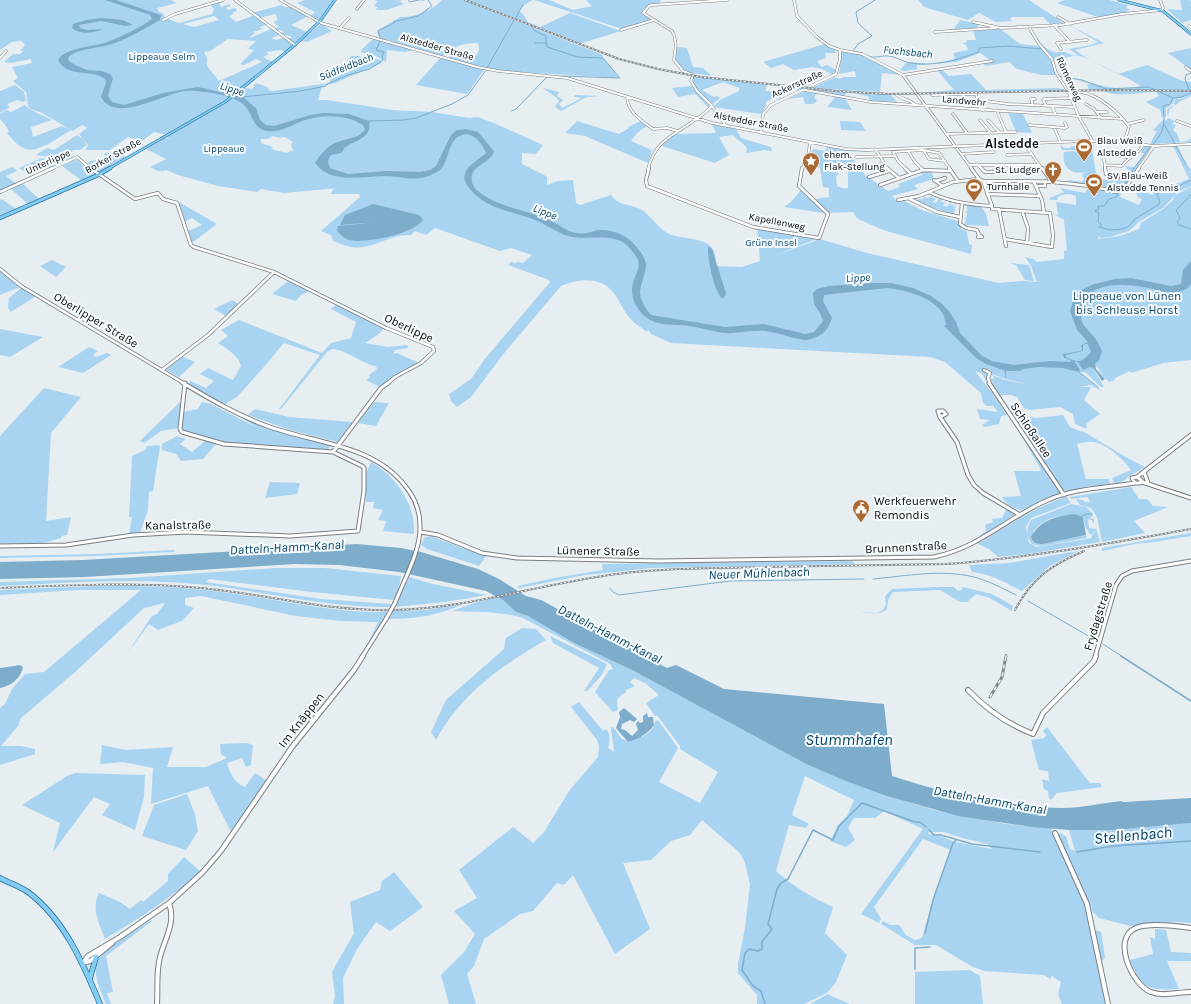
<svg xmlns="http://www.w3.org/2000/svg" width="1191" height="1004" font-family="Karla,sans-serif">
  <rect width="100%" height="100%" fill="#e7eef2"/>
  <path fill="#a8d3f1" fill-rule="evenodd" d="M0 0H171L177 3 157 8 159 12 163 13 165 18 179 23 212 14 214 9 210 4 221 1 223 2 219 4 221 7 229 4 231 6 226 7 228 10 235 8 237 9 236 10 237 11 232 13 234 14 229 16 236 22 254 15 266 25 259 27 262 29 253 32 255 33 250 37V38L271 29 279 35 271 38 276 40 283 38 293 45 286 52 280 50 266 52 269 54 263 57 268 60 274 62 243 88 252 89 255 86H253L256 83 268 87 269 90 272 91 330 83 331 75 339 71 351 56H360L362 58 379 59 382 63 335 83 322 86 318 100H327L392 110 432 112 469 118 478 117 496 124 543 145 536 154 522 153V164L544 175 547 177V185L558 181 573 180 576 203 580 205 611 195C617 205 629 204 640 209 651 215 657 227 667 233 682 241 710 235 715 254 716 258 715 262 716 266L742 267 760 261 757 228 816 239 774 256 820 239 867 253 999 283 1021 281 1037 282 1031 266 1025 257 1033 259 1037 262 1064 259V251L1067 250 1064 220 1054 214 1058 215 1056 202 1076 205V196C1070 193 1062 193 1057 198L1058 200H1050V198L1064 192 1060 188 1085 193 1088 187 1097 190 1098 188 1094 187H1099L1121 194 1120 197 1139 205 1142 199 1137 197 1138 196 1136 194 1137 192 1131 190 1133 188 1153 195 1154 192 1189 179 1173 146H1177L1184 160 1191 170V186L1178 192 1163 208 1140 221 1129 231 1110 237 1100 238 1099 236 1098 237 1099 241V239L1120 236 1139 229 1141 223 1163 209 1173 200 1174 196 1191 187V360L1163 363 1131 373 1130 371 1115 378 1114 381 1109 382 1103 376 1097 366 1093 368 1104 387H1101L1085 372H1079L1103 392 1090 385 1080 387H1091L1084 400 1100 414 1086 424 1087 429 1075 424 1073 414 1060 407 1029 410 1024 408 1017 397 1011 395H999L992 385 993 383 989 380 994 378 992 375 1005 380 1031 385 1005 379 992 374 991 370 990 372H986L988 382 985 380 983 374 975 371 992 393 1007 415 1001 416 999 424 984 427 982 425 990 420 980 419 977 409 998 412 993 406H987L983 403 981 393 945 362 930 357 671 343 651 334 648 329 647 332C641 327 632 322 628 316 622 308 619 299 613 292 600 276 577 279 561 286L505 352 471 397 457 407 451 401 449 394 471 379 484 360 550 282 549 280 508 265 511 262 515 263 518 262 523 263 532 255 511 248 500 251 435 228 426 235 415 231 411 235C393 234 381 244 363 247 353 249 343 245 333 241L331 235 321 231 360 197 359 194H331L333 189 338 188 284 193 261 189 257 192 218 186 178 175 166 170C159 173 156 170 150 167L166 159 146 149 165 138 170 139 166 137 168 135 154 132 142 141 128 137 110 150H85L88 145 79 134 87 128 82 125 73 131 42 113 31 109 28 106 26 92 13 81 18 78 12 67 32 63 31 59 11 63 4 62 13 54H20L23 51H20L25 45 21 41 12 42 0 50ZM214 16 219 20 194 27 183 24ZM228 39 256 41 248 49 254 50 240 64 244 65 256 59 262 62 219 81 207 66V58L204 52 210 51ZM272 136 280 138 285 137 293 142 291 144 293 150 287 153 271 149 273 147 261 143V139H268Z
    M305 0H334L319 21 309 17 315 12 297 3Z
    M373 0H396L404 4 386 10H375L378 7 374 6 378 1Z
    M442 0H463L603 55V58L619 78 504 71 484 68 449 58 453 52C464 57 483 63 478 43 464 43 452 46 443 56L380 38 377 32 378 30 400 17C413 18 433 10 442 0Z
    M466 0H533L524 5 519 11 523 14 528 22 540 27 570 13 621 31 579 44Z
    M534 0H549L573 10 592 6 586 0H661L659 4 649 5 642 12 652 20 622 29Z
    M918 0H1029L1064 23 1050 24 1043 17H1012L1010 20 1013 21 996 22 979 13 968 20 924 7Z
    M1065 0H1109L1128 5 1126 8 1130 10 1126 11 1132 13 1098 17 1057 3Z
    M1180 0H1190L1191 2V20L1182 23 1167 9 1182 10Z
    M281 5 285 7H291L308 16 291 25 307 32 294 44 287 40 292 37 286 35 282 36 279 34 284 32 280 30 276 31 273 29 279 27 273 22 278 20 275 14 259 18 252 13Z
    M960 20 979 24 977 28 954 29Z
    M321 24 332 31 307 42 300 41Z
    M1069 25 1104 43 1075 50 1088 59 1118 74 1147 65 1182 81 1191 82V91L1089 90 1087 85 1090 84 1071 78C1095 83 1116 93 1141 86 1138 83 1087 58 1081 56 1073 55 1061 59 1053 61L1054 69 1056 75H1041L1017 69 1009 62 986 66 981 63 989 59 980 53 956 62 917 65V69L905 71 900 70 907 62 929 64 953 60 955 58 953 53 968 50 966 45 962 43H966L967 40H976L973 30 1000 29 1020 44 1039 46 1029 31H1032C1038 40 1046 51 1057 53V52H1065L1074 56 1078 55 1069 49 1091 45 1098 42Z
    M373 39 415 50 405 52 387 50 386 62 376 56 361 52 362 49Z
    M825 44 835 50 836 53H825L826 58 817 61 822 67 827 65 836 70 833 75 822 69 812 67 794 70 783 64 771 68 763 62Z
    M677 47 687 48 693 67 703 68 712 76 686 72 682 70 675 59Z
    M1191 48V70L1168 53Z
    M842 51 863 55 901 75 882 73 880 92 811 88 835 77 839 79 845 77H856L855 71 839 74Z
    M440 58 484 70 467 94 416 85Z
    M941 69 949 76 971 74 986 90 1058 88 1066 90 917 93 954 90 937 70Z
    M694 76 807 88 797 92V88L766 85V91L779 92 781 99 774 98 766 102V106L761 114 713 107 720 100 739 91V88L723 82 702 90 714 97 717 96 720 98 713 104 698 91 692 82Z
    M15 85 24 92 26 101 23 102 17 100 7 104 10 107 0 113V91Z
    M692 86 711 106 709 108 695 94 678 97 672 88Z
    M543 88 559 92 557 96 563 100 559 104 562 108 582 98 574 97 575 95 600 96 587 97 561 111 555 107 559 101 558 99Z
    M809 88 890 94 897 102 870 101 868 96 847 92 843 97 808 90Z
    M805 91 817 93 814 97 817 101 813 104H805L803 97 788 99Z
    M1103 91 1191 92V96L1179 102 1176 105 1174 104 1175 99H1181L1190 95 1181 98 1174 99 1173 104 1167 103 1172 105 1166 108V117H1162L1160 110 1146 102 1159 96 1156 92C1138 92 1120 98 1103 91Z
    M836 96 845 98 852 110 827 107Z
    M25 105C32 112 43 115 52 120L31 127 33 137 62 126 71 130 47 145H46C26 155 20 148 7 133L9 132 7 127 0 119V114L7 110 11 112Z
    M1172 106H1174L1169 110 1168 118 1175 121 1172 124 1176 125 1173 130 1177 134 1180 142 1188 141 1191 137V142L1150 144 1157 131 1153 130 1164 119 1166 121 1168 118 1167 110Z
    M1008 113 1023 114 1032 133 1016 132Z
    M577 121 619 134 629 128 628 127 641 121 647 126 637 133 631 141 652 150 648 163 585 136 565 133Z
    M840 121 860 122 866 131 841 130Z
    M712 124 736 129 741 138 771 147 772 151 765 150 746 153 747 148C743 142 737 141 733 135L719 137 729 155 715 163 659 145 675 134 716 133Z
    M77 135 82 138 87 145 80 150H73L69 156 75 157 68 160 36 155 47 148 54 150Z
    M1060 145 1065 148H1070L1072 146 1092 150 1097 179 1119 181V179L1126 180 1131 171 1128 170 1125 166 1134 167 1144 154 1141 152 1145 146 1151 147 1121 192 1103 186H1088L1067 181 1069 180 1082 182 1084 180 1082 174 1087 172C1072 175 1061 168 1064 152L1073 151 1082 154 1074 150H1062Z
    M827 147 868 150 869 152 847 151 865 175 888 191 900 187 898 184 922 175 921 172 931 171 934 179 914 185 918 189 892 196 896 200 909 199 904 201 924 211 958 221 962 227 961 229 967 232 969 244 972 245 971 254 886 231 860 220 856 217 853 212 823 213 784 207 791 202 801 190 820 208H824L815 199 829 197V188L823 187 820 168 818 166 807 164 813 149 825 151ZM834 166 848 169V188H842L837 186 836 177 839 173 831 171V167Z
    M106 153H115L126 157 97 173 86 164 91 161H93L104 157 105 156 104 154Z
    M42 158 64 163 49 169 43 165 27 173 19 168Z
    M76 159 94 175 81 180 62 166Z
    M12 167 17 171 6 176 17 184 0 192V172Z
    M22 183 39 199 28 204 10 188Z
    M931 194 934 196 931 197 936 199 932 202 936 203 940 198 943 200 940 201 945 203 943 206 947 207 950 203 949 201 952 202 950 205 955 206V204H952L956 203 954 214 931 207 950 214 930 208 915 200 924 199 922 196 927 198 932 196Z
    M2 199 16 209 0 215V200Z
    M179 202 217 224 193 242H191L188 231 202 225 192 218 185 222 178 203Z
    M967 205 974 207 972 206H981L986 214 989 226 965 225 966 219H964L966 218 967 213 965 212 967 211Z
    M52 260 66 267 56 277 40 266Z
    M1010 263 1029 265 1034 281 1025 280 1016 265Z
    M0 271 20 287 0 295Z
    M288 281 309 291 301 295 296 301 272 294Z
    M21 288 36 296 11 312 8 308 9 298Z
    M232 300 239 304 226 316 214 309Z
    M337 304 384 328 380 333 365 343 388 347 407 345 408 348 395 350 393 354 397 353 419 363 401 372 382 386H378L366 380 370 377 369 375 377 369 376 366C364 365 347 350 332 349L327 352 281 409H279L320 355 284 343 263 368 238 396 224 405 188 383 191 381 206 388 214 381 200 374 208 368 233 380 241 366C239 356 227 349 218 343L228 336 221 330 239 320 322 353 331 343 351 338 356 322 331 309Z
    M0 329 43 337 10 357 0 355Z
    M89 347 98 351 93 355 96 357 107 353 111 355 83 373 58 367Z
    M181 356 195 362 179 377 165 369Z
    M44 388 81 397 51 433 46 521 71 517 67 535 61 536V538L42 543 0 544V436Z
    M181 401 179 428 161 431 144 443 140 441Z
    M202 402 211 404 258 428 242 418 285 434 330 446 327 451 226 443 183 431 181 428 183 412 198 409Z
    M374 402 389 403 376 426 358 423Z
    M255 409 289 417 352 422 338 442 290 430 248 415Z
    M1017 409 1022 416 1037 418 1063 415 1070 427 1086 433 1124 456 1145 467C1141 470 1136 472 1131 475 1123 480 1125 483 1114 483L1112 478 1131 470C1124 460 1106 443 1093 442 1089 441 1082 443 1077 444L1086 479H1109L1110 484 1065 491 1060 487 1009 411Z
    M1017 428H1019L1060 491V494L1021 510C1015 509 1005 504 1002 497L1021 496 1014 471H1039L1041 470Z
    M177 436 186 439 180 444 192 452 206 440 217 443 203 459 181 461 176 454 162 450V444Z
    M158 445 160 446 153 491 149 492 148 510 140 533 129 534 132 517H129L132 456 145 450 147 446Z
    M371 462C396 476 416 505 414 534L383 531 386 521 378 520 383 510 373 508 374 502H366V474Z
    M270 482 300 483 297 494 265 498Z
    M1131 487 1139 499H1147L1153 506 1168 507 1134 521 1145 533 1102 542 1097 517 1091 508 1080 505 1076 499 1083 500 1085 502H1090L1088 497 1071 499 1070 497Z
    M1067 497 1071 503 1031 518 1026 527 1029 543 1037 547 1087 539 1091 538 1096 528 1100 542 1028 554 998 557 989 549 978 544C1006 527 1035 506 1067 497Z
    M1071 504 1086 507 1093 514 1092 517 1089 518 1094 519V523L1093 524 1092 520 1088 519 1089 528 1095 529 1092 535 1089 533 1087 529H1086L1083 518C1063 515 1047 514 1033 532L1043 544 1086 535 1087 538 1041 546 1032 544C1026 537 1026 527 1031 520Z
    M1003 505 1013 512 1014 515 987 533 979 536H978L986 531 985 525 990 523H993L992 519 1002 518 1006 510Z
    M1191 533V536L1154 542 1135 544 1102 551V548Z
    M430 536 479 554 486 556 479 566 427 549 421 545 424 538Z
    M174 550V552L96 556 0 558V556L97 554Z
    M1078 551 1050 566 1022 591C1005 582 990 574 972 572L969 565 1009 563Z
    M852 561 855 564 652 568 585 575 519 588 517 586 560 577 603 570 602 564Z
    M276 568H325L401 576 399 587 394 600 312 592 209 579 206 582 321 599 391 604 390 607C327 608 268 592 206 585 138 577 68 583 0 586V582L129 578Z
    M409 577 433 584 487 595 445 602 395 607Z
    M95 586C140 585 185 587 229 593 282 600 333 613 387 612L376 632 368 643 378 622 341 621 296 616 201 596 185 598V605L194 608 182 621 158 630 149 624 126 655 152 616 157 614 165 603 144 608 74 673 21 718 18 726 1 746H21L35 749V754L0 765V708L5 704 12 689 25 674 44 672 141 590H78L0 595V590Z
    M936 587H954L958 591 961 590 963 587 992 594 1013 606 1012 611 990 598 976 594 967 602H960L940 590 893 592 888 600 887 609C879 616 870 613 860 612L877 613 883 610 886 604 885 596 892 589Z
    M497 597 503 600 516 612 528 616 574 643 632 670 806 764 911 803 934 810 1006 824 1051 828 1055 836 1058 837 1060 833 1066 836 1070 849 1075 851 1069 830H1114L1191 823V923L1176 922 1131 926 1099 918 1092 911 1091 906 1089 909 1092 929 1101 932 1105 958 1101 961 1107 1004H1062L1058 994 1061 982 1052 976 1050 979 1044 975 984 971 971 966 936 945H915L881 924 883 921 890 925H899L906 935 915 940 922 938 933 900 951 850 923 839 874 907 881 919 879 923 861 914 923 829 884 811 875 818H854L848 828 855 840 846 847 830 841 838 825 847 816 854 800 805 776 792 815 809 824 806 828 789 825 776 871C793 886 812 898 833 907L825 933 847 955 836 982 827 993 804 1004H757V995L738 973V964L745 928 750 885 745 863 740 853 702 820 690 835 671 841 651 860 623 863 650 929 615 954 573 875 564 885 557 883 533 911 520 914 484 939 474 966 467 974 476 1004H449L441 975 464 952 475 934 454 911 477 898 459 870 513 827 533 843 544 832 569 791 598 757 599 746 597 740 571 707 579 702 603 731 606 729C611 735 610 741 608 748L614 752 611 728 613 727 621 738 628 742 641 736 642 737C648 733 654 730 655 722L658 720 678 748 659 782 700 803 718 772 680 749V746L657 715 655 716 646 703 659 695 645 683 634 678 630 682 635 686 626 690V693C622 693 619 697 617 700L618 710 613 712 595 692 609 670 613 669 610 664 525 619C503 611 476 612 452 611L474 603ZM929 832H944L962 838 987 844 992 849 955 842 940 836 928 834Z
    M463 604C440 615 414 619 389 619L393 611 426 610Z
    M522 628 536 629 546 640C501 666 462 693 436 740L431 732 446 700 504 649 506 638Z
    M550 636 607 664 602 675 587 691H584L599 668 553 643Z
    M1047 727 1090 783H1100L1102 787 1057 793 1051 800 1049 798 1048 791 1044 789 1042 779 1049 781 1048 771 1039 770 1031 740 1044 738 1046 735 1043 731Z
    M247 743 253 745 251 765 246 767 242 758 227 763C230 774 234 782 245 787L255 773 266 780 231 832 208 786 151 804 153 768 123 762 100 764 102 745 126 750 173 747 167 767H206L227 758 221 754 220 744Z
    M75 773 145 775 144 797 135 830 102 815 110 804 94 797 53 852 60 823 22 805 67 776Z
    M187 794 195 814 198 831 186 850 142 836 154 805Z
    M184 857 200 871C169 900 141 917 105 939 99 923 91 909 99 893L120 902 130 909 141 900 143 902 168 881V874Z
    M394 872 423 907 390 931 376 922 357 949 343 978 344 1004H333L335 996 332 972 354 933 350 902 380 890 382 881Z
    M151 920 152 921 106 956 113 992 107 993 111 1004H106C101 992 94 978 96 965 98 951 139 928 151 920Z
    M1155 929 1166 930 1171 952 1191 953V961H1167L1179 989C1149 991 1141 988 1130 960L1153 954 1150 937 1155 939Z
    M970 970 980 976 983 1004H915V972Z
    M828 994 831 996 850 1004H810Z"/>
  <path fill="#7eadcc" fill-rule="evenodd" d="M105 0H116L161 15 160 20C144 29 126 40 109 45 99 48 74 49 68 58L69 61 75 65 87 70 102 71 110 74 113 78 108 96 112 102 124 105 163 93 198 87 243 97 256 108 260 120 266 125 274 126 310 115 324 113 349 114 369 121C372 138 357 139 346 147 341 150 346 148 342 152 335 157 331 150 328 162L330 168 348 174 386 171 420 172 430 170 436 166 451 135 457 130 466 129 478 132 494 151C492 162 475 164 472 175 465 200 531 212 546 218 556 222 565 231 576 233 582 234 589 233 594 231 606 228 622 233 631 241 637 247 647 258 646 267 645 275 641 283 640 291 640 300 645 308 651 315L725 327 764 324 805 334 814 332 823 321 820 313 814 304 813 293 817 289 829 286 872 283H891L913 288 931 296 941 303 949 311 956 322 960 333 981 355 992 361 1014 365 1049 361 1070 362 1071 360 1064 358 1063 354 1081 351 1082 349 1081 345 1088 342 1077 330 1070 311 1073 301 1081 290 1094 284 1115 279 1131 278 1171 286 1181 284 1183 270 1191 261V284C1188 290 1179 292 1173 293 1163 293 1152 288 1143 287 1126 284 1097 282 1086 298 1080 305 1079 315 1083 324 1086 329 1091 333 1095 338 1098 342 1100 347 1102 351L1099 360 1095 364 1096 369 1105 379 1102 381 1094 369 1090 367 1083 370 1077 361 1075 362 1080 370 1079 372 1063 368 1039 367 1023 369 1020 371H1006L986 364 976 358 944 326 946 325C945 300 908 290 887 288L824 295 823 301 832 318C828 332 820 337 807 340 802 341 775 332 766 331 754 330 744 332 733 333 720 334 707 329 694 327 680 323 661 328 647 318 638 312 631 299 632 288 634 272 646 266 632 251 630 248 627 245 624 243 607 233 587 241 568 236 560 234 545 224 535 220 510 210 487 210 469 188 466 183 463 180 465 174 467 165 480 159 486 153 483 144 472 131 462 135 447 139 450 161 440 170 434 174 427 177 420 178 410 180 397 176 387 176 369 176 352 180 335 176 326 174 321 170 315 163 329 142 334 143 358 136L365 130 363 125C346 114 321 114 302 121 290 126 279 133 267 131 252 129 253 113 244 105 234 95 199 90 185 91 163 94 115 124 101 97L106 82 105 79C91 68 68 79 58 60 65 47 94 47 107 42 120 37 142 27 152 19L150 15ZM1085 344H1088L1091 352C1081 363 1079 363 1066 357V355L1083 351V345Z
    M102 18 123 20 133 25 126 26 101 21 79 25 80 28 87 30 104 29C94 33 80 35 72 28L73 24 86 20Z
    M373 204 419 215 423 220C414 234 364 244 349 240 344 238 339 234 337 230L338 226 378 222 340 225 345 215Z
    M708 246 712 249 726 293 723 299C714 293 707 257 708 246Z
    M1073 514 1078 515 1083 518 1086 535 1043 544C1036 544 1033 543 1031 537 1040 520 1055 517 1073 514Z
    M357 544 401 548 421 552 478 569 499 579 526 596 541 600 667 668 676 665 724 689 884 704 892 776C947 794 1006 808 1063 808 1082 808 1102 803 1121 801L1124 802 1191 798V823L1114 830H1069L1032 827 958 816 887 796 846 781 806 764 632 670 574 643 528 616 516 612 503 600 486 591 399 572 339 565 295 564 85 577 0 579V562L83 560Z
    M20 665 23 667C21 678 11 686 0 688V668Z
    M624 708 637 719 634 722 630 720 622 724 621 729 625 730 632 736 638 730 636 724 638 721 640 723 643 722V716L647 713 648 717H653L654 725C648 734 638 739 628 742L616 728 620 717 619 712Z"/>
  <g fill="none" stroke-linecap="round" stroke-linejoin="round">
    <path stroke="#7eadcc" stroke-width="1" d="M398 0H401
      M408 0 410 2 419 0
      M421 0H424
      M515 19 523 5
      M531 26 535 31 546 36V43
      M380 38 378 31 394 23 393 22 418 16 432 6 428 0
      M535 43H546L547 47 578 57 603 58 620 78 561 76
      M862 53 853 51 858 44 872 36 858 23 856 12 875 0
      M868 56C876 59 882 55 889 56 897 57 903 62 910 63 934 67 957 60 979 52V48L1008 46 1042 49
      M1188 67 1191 69
      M487 68 514 20
      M1058 76 1082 80 1106 89 1149 87 1173 98 1170 104 1163 106C1165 124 1165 131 1152 145
      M1189 90 1185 79 1186 75 1191 73
      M242 97 301 91 326 86 327 84 348 75 370 69 383 60 382 56 384 52 376 50 380 41
      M1173 98 1182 97 1191 93
      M511 111 516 109 547 77
      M369 121 404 120 416 118 452 104 468 95 486 70
      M1164 124 1186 164
      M1135 167 1150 147
      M1125 184 1134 168
      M1125 185 1116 197 1109 199 1104 206H1098L1099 209 1095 211 1099 213 1098 222 1102 225 1099 227 1110 230 1123 229 1129 226 1135 219 1158 205 1160 202 1157 194
      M1157 193 1169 191 1191 180
      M1191 195 1176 210 1180 218 1177 222 1179 225 1191 229
      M1005 371 1006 377
      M1079 372 1098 387
      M1081 517 1086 514H1092
      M873 579C906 576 941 569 974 577 989 581 1002 588 1016 595
      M610 588 613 592 619 595 730 581 864 579
      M1028 601 1097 641
      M1103 644 1123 657"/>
    <path stroke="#7eadcc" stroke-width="1.5" d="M1121 656 1191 701
      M929 830 934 835H941L972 844 1040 852
      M1077 852 1113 846 1191 841
      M925 933 933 900 953 843 956 840
      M915 969V948L930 947
      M765 1004 761 991 753 986 742 970 745 953 749 949 758 951 762 949V942L772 929 768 924 777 889 781 883 788 879 813 830 833 840 839 826 862 803 915 822H920L926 827"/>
    <g stroke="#797e82" stroke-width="3">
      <path id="minor-far3" d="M235 0 295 45
        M280 0 321 23 477 67 498 71 567 78 712 123 846 149 868 150 1085 141 1124 142 1154 146 1191 144
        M794 0 797 16 817 37 829 46 840 50 862 54 903 75 972 169
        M357 9 364 0
        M1058 17 1070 24
        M163 20 175 14 223 0
        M973 22 1001 28 1061 25 1122 14 1162 10 1163 8 1160 0
        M1054 25 1070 42
        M1189 26 1191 27
        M1029 27 1039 44 1052 59 1056 73 1068 91 1079 117 1092 140
        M340 28 349 18
        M621 30 654 20
        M935 32 996 28
        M1061 49 1057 43 1087 40
        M0 58 6 51
        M1186 67 1191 71
        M903 75 992 61
        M805 90 871 102 1123 119
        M1068 92C1072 92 1077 91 1081 92 1097 94 1120 113 1129 127L1124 142
        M897 95C902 100 909 99 914 104
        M932 95 976 94 981 110
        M627 97C628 113 641 120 653 129L667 128 678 131
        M978 100 1008 104 1074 107
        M1086 104 1094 109 1101 118
        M1033 105 1031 99H1035
        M1046 105 1043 100 1045 99 1070 98
        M1052 106 1055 113
        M997 111 1006 132
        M1097 112H1107
        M953 114 967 133
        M980 120 990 132
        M988 120 999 132
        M1177 121 1191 126
        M1127 124 1144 120
        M1029 125 1065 128 1067 127 1065 123
        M726 126 712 106 697 91 691 81 693 75 683 71 674 60C675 50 678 41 672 31L643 13 649 6 652 5 727 0
        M1054 127 1060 141
        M761 133 763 114 771 105 836 74 840 59V50
        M946 134 1016 132
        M1024 143 1042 169
        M875 149 888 169
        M923 150 929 159 945 161
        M908 151 915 162 922 169
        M961 154 994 152
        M1007 155 1032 154
        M856 157 894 156
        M977 164 982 169
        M969 165H1039
        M1033 165 1034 169
        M1105 165 1103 155 1127 157
        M860 166 883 164
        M51 169 77 157 91 169
        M648 169C655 141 671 137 692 122 699 118 706 112 712 106
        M802 169 808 158 810 142
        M906 169 898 161 893 152 923 150 939 153 950 169
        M1105 169V165L1122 166C1127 157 1139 155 1143 145
        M1138 169 1154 146"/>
    </g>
    <g stroke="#797e82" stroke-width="4">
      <path id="minor-far2" d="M90 168 135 199 158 193 163 199 177 203 191 245 194 247 274 272 386 328 433 347 434 351 421 363 395 377 387 384
        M649 168 646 180 647 186 753 227 819 238 828 214 799 186 802 168
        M887 168 899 178
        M905 168 911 174
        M921 168 923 170
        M949 168 958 181
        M971 168 979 179 983 181
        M981 168 985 172H1034L1033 168
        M1042 168 1051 181
        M1105 168 1106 174 1117 175 1118 178
        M869 177 889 171
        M934 180 943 186
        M936 181 945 178
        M983 181C1028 181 1072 180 1116 192
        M983 181 992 206
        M1034 182 1042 200 1044 213
        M880 185 923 170 951 171
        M1036 186H1045V181
        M1127 186 1139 168
        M0 192 53 168
        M929 192C949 202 970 205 992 206V209L1050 213 1053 235 1052 247 1005 239
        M987 194 1040 196
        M910 199 937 212 960 217
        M898 200 919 196 953 182 979 179
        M962 204 960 224 966 228 977 230 979 235
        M999 209 1006 246
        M1022 211 1028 228 1027 243
        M979 235 982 237H978Z
        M0 269 21 286 185 384
        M162 370 208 335 274 272
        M984 370 990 373 988 378 990 384"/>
    </g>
    <g stroke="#797e82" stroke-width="5">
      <path id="minor-far1" d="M183 383C210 399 237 415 267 426 316 444 377 444 409 491 416 501 420 514 420 526 421 550 404 580 395 603
        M989 383 1064 495
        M938 411H943L946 414 940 417Z
        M940 417 957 442 968 475 974 485 983 493 1020 515
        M333 452 381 388 388 383
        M1144 472 1148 483
        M1137 477 1142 481 1140 483H1135L1132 478Z
        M1137 477 1191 435
        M1142 482 1191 498
        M421 532 438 535 482 553 517 558 659 561 934 557C981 547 1006 518 1048 500 1075 488 1106 488 1135 483
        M0 546 66 545 133 535 186 532 290 536 358 531 364 491V468L362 466 333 452 224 444 182 432 180 429 185 383
        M362 657 386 619
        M1095 657 1116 585 1122 576 1132 571 1191 561"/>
    </g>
    <g stroke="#797e82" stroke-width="6">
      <path id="minor" d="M968 690C987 710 1007 724 1033 734L1043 713 1094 661 1096 656
        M1055 833 1087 904 1108 1004
        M1191 928C1177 926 1148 923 1136 928 1111 938 1132 985 1151 992 1163 997 1178 992 1191 992
        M83 963 88 956 120 937 169 903 202 873 221 851 292 747 354 670 363 656
        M83 963 90 961 112 943
        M157 1004C158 989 156 972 160 957 165 938 176 923 169 903"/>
    </g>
    <g stroke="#24729d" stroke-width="3">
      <path id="major-far2" d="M1119 0 1163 11 1191 34
        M108 169 225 102 295 45 321 20 335 0"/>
    </g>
    <g stroke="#24729d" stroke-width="4.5">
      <path id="major-far1" d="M0 218 98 175 110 168"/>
    </g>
    <g stroke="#24729d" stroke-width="6">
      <path id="major" d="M0 878C9 883 19 886 28 892 64 919 83 963 100 1004
        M90 978 96 957"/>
    </g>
    <use href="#minor-far3" stroke="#fff" stroke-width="2"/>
    <use href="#minor-far2" stroke="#fff" stroke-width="2.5"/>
    <use href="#minor-far1" stroke="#fff" stroke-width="3"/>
    <use href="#minor" stroke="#fff" stroke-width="4"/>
    <use href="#major-far2" stroke="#84cbf2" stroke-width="2"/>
    <use href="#major-far1" stroke="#84cbf2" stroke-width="3"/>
    <use href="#major" stroke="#84cbf2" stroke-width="4.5"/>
    <g stroke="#83888b" stroke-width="2">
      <path id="rail-far1" d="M465 0 619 59 658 69 701 77 836 91 889 94 1109 90 1191 91
        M0 588C67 585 134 582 201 588 266 594 330 612 395 610 471 608 543 583 617 574 665 568 713 568 760 567 823 566 885 565 947 564 1029 558 1110 543 1191 529
        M1015 610C1032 578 1051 565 1084 551
        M1006 657V655"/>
    </g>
    <g stroke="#83888b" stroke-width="3">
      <path id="rail" d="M990 697 1002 677 1006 656"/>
    </g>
    <use href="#rail-far1" stroke="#f6fbfe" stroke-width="1" stroke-dasharray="2" stroke-linecap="butt"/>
    <use href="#rail" stroke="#f6fbfe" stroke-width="1.5" stroke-dasharray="4" stroke-linecap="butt"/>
    <g stroke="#797e82" stroke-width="5" stroke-linecap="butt">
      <path id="minor-bridge" d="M386 619 395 603"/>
    </g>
    <use href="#minor-bridge" stroke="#fff" stroke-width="3"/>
  </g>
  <defs>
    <g id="stadium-pin" transform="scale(0.9)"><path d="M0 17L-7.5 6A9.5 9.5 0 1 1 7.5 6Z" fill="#ab6a34" stroke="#f6fbfe"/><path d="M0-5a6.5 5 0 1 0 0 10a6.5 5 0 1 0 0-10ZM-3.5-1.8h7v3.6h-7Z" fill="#fff"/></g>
    <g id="sight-pin" transform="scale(0.9)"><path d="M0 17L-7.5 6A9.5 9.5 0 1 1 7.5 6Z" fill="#ab6a34" stroke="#f6fbfe"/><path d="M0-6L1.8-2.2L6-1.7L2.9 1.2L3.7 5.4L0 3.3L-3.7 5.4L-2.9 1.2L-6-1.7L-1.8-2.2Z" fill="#fff"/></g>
    <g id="church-pin" transform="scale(0.9)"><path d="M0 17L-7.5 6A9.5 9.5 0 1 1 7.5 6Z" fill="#ab6a34" stroke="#f6fbfe"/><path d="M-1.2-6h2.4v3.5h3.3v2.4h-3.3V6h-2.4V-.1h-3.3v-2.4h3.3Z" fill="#fff"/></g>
    <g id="civic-pin" transform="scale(0.9)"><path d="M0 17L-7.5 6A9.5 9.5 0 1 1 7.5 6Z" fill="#ab6a34" stroke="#f6fbfe"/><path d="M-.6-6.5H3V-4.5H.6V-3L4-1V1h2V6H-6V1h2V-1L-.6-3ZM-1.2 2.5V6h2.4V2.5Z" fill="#fff"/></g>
  </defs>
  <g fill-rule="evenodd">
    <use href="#stadium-pin" x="1084" y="147"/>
    <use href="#sight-pin" x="811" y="161"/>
    <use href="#church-pin" x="1053" y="170"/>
    <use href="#stadium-pin" x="1094" y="182"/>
    <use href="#stadium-pin" x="974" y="187"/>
    <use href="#civic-pin" x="861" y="508"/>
  </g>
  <g text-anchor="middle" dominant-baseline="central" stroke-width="4" stroke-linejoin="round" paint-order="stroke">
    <g font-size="10" fill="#0b0d0f" stroke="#f6fbfe">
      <text transform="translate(437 47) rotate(16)">Alstedder Straße</text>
      <text transform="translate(1069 79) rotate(65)">Römerweg</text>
      <text transform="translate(797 84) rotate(-24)">Ackerstraße</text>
      <text transform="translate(964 101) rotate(5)">Landwehr</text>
      <text transform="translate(751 122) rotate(11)">Alstedder Straße</text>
      <text transform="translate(113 156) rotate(-29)">Borker Straße</text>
      <text transform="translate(48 162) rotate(-24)">Unterlippe</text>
      <text transform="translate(777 222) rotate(11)">Kapellenweg</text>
    </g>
    <g font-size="10" fill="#124b6b" stroke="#f6fbfe">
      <text x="162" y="57">Lippeaue Selm</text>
      <text x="224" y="149">Lippeaue</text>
      <text x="771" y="243">Grüne Insel</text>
    </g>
    <g font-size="10" fill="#0b0d0f" stroke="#f6fbfe" text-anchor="start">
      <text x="1097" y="141">Blau Weiß<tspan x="1097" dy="12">Alstedde</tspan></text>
      <text x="824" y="155">ehem.<tspan x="824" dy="12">Flak-Stellung</tspan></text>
      <text x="1040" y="170" text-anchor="end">St. Ludger</text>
      <text x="1107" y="176">SV Blau-Weiß<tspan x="1107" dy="12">Alstedde Tennis</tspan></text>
      <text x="987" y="187">Turnhalle</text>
    </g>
    <g font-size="11" font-style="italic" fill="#044261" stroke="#f6fbfe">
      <text transform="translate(908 52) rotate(6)">Fuchsbach</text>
      <text transform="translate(346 67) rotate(-22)">Südfeldbach</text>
      <text transform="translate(232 89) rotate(17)">Lippe</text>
      <text transform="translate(545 212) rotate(22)">Lippe</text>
      <text transform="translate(858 278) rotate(-3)">Lippe</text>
    </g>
    <g font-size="12" fill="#124b6b" stroke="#f6fbfe">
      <text x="1127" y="296">Lippeaue von Lünen<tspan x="1127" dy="14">bis Schleuse Horst</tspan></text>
    </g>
    <g font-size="12" fill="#0b0d0f" stroke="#f6fbfe">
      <text transform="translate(96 320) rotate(31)">Oberlipper Straße</text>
      <text transform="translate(409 328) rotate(25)">Oberlippe</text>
      <text transform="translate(1031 430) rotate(56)">Schloßallee</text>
      <text transform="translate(178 525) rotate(-1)">Kanalstraße</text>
      <text transform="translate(906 547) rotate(-3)">Brunnenstraße</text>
      <text transform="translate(598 551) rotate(1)">Lünener Straße</text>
      <text transform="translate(1098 616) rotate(-73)">Frydagstraße</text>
      <text transform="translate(301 720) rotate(-52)">Im Knäppen</text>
    </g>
    <g font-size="12" fill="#0b0d0f" stroke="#f6fbfe" text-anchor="start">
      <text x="874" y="501">Werkfeuerwehr<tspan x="874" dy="14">Remondis</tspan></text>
    </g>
    <g font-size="13" font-weight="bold" fill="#0b0d0f" stroke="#f6fbfe">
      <text x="1012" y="143">Alstedde</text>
    </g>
    <g font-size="13" font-style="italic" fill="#044261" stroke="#f6fbfe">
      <text transform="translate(287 547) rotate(-3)">Datteln-Hamm-Kanal</text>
      <text transform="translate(759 573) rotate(-2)">Neuer Mühlenbach</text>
      <text transform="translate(610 634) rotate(27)">Datteln-Hamm-Kanal</text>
      <text transform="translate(990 800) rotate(10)">Datteln-Hamm-Kanal</text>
    </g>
    <g font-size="16" font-style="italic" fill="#044261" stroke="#f6fbfe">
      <text x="849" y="739">Stummhafen</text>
      <text transform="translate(1133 835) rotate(-5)">Stellenbach</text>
    </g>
  </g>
</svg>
